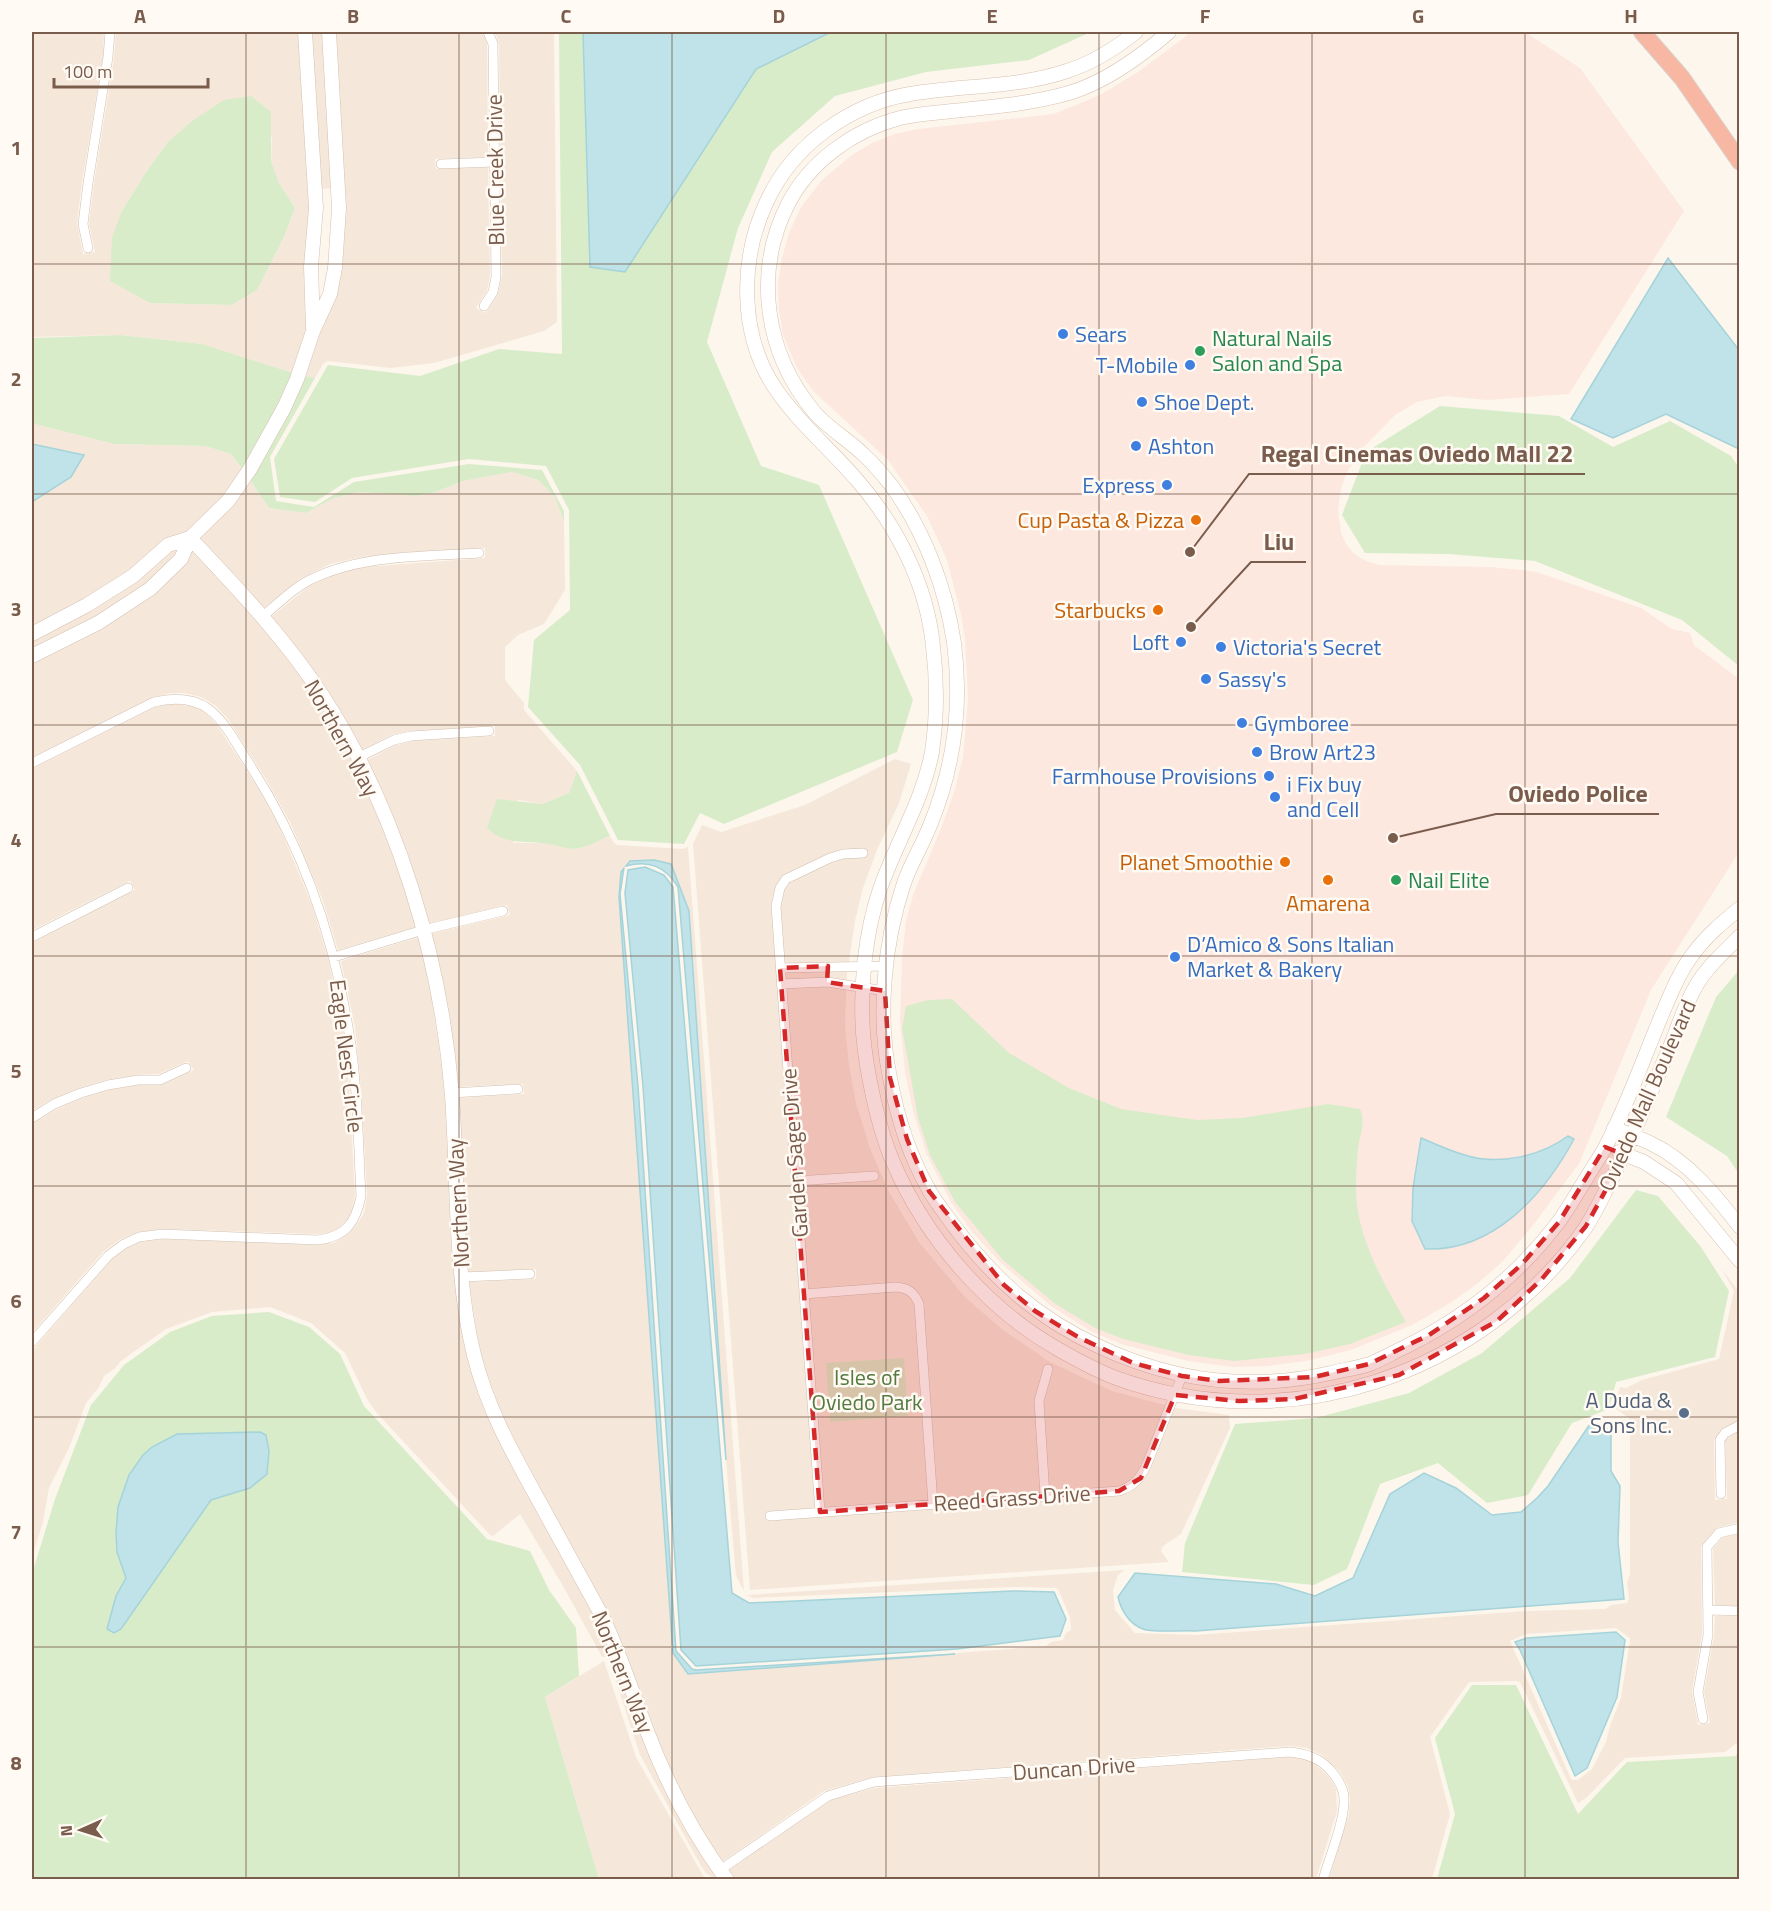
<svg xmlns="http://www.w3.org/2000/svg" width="1771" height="1911" font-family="'Titillium Web',sans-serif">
  <rect width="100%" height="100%" fill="#fdf6ec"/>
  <path fill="#f5e8da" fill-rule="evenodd" d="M32 32H104L103 57 82 182 77 223 83 254 95 252 89 224 94 183 114 58 116 32H299L310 208 307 330 293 373 202 344 120 335 32 337ZM272 137 271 161 279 183 295 208 284 237 257 290 232 305 151 303 122 211 146 172 167 143Z
    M311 32H323L332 188 320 189Z
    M335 32H481L485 37 487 45 488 157 435 159 436 169 488 167 490 276 487 290 476 308 486 313 498 294 502 276 499 44 495 32H554L557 322 544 331 434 363 391 368 327 361 323 364 315 378 304 376 319 335 345 209Z
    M32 422 38 425 114 444 205 446 231 454 243 470 223 498 189 532 84 601 32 627V502L71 477 84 456 32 444Z
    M512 472 538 480 555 497 564 522 565 590 544 624 518 635 505 647V680L524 703V710L577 771 569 793 542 804 518 800 513 843H546L570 849 581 848 610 836 614 843 617 845 683 849 688 847 744 1591 746 1594 745 1593 736 1576 726 1460 689 911 671 864 654 860 630 861 621 872 619 897 673 1653 688 1674 1046 1646 1051 1642 1063 1640 1066 1633 1071 1630 1070 1617 1058 1589 1056 1588 1013 1587 753 1598 747 1595 1125 1570 1118 1575 1113 1590 1115 1610 1135 1633 1196 1635 1526 1611 1605 1609 1611 1605 1627 1603 1629 1599 1627 1582 1630 1574V1419L1614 1407 1620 1387 1626 1388 1642 1380 1719 1359 1734 1291 1721 1268 1739 1292 1740 1420 1722 1429 1714 1440 1715 1500 1727 1499 1725 1441 1729 1437 1739 1431V1522L1717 1528 1701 1547 1702 1634 1692 1691 1698 1725 1710 1723 1704 1692 1714 1636 1715 1616H1739L1740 1737 1737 1743 1725 1752 1625 1758 1587 1797 1578 1803 1520 1682 1516 1681 1469 1682 1430 1737 1450 1814 1432 1879H1329L1349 1813 1350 1799 1348 1786 1340 1772 1322 1755 1307 1748 1290 1746 873 1777 824 1791 722 1862 695 1823 670 1772 652 1728 622 1645 608 1614 508 1434 494 1402 480 1354 469 1282 536 1279V1269L468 1272 458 1098 524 1094 523 1084 457 1087 430 934 510 915 507 905 427 924 365 761 396 745 412 741 495 736V726L410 731 391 735 360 751 271 617 308 587 334 574 364 567 485 558V548L362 557 330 564 300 579 264 609 198 539 250 480 269 508 306 513 334 498 359 492 418 496 436 492 463 481ZM1616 1628 1630 1638V1641L1621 1698 1610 1726 1606 1742 1592 1769 1578 1780H1573L1571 1779 1510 1641 1526 1634Z
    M180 547 176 556 146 584 95 619 32 650V640L171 550Z
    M192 549 258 620 319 701 352 761 380 819 400 871 416 927 338 950 323 901 291 824 267 781 228 719 216 706 201 697 184 693H170L151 698 32 757V662L101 627Z
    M172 703 195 707 207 714 217 725 257 786 280 828 312 905 328 958 343 1029 349 1088 355 1195 352 1211 347 1220 337 1229 329 1233 317 1234 163 1229 138 1232 121 1239 103 1252 32 1333V1124L57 1109 83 1098 109 1090 139 1085 163 1084 194 1070 188 1061 159 1074 137 1075 106 1080 79 1088 50 1100 32 1111V943L135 890 130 881 32 930V769L156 707Z
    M895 759 911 764 899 803 877 850 863 888 855 921 847 974 845 1025 849 1065 856 1103 870 1148 888 1190 919 1242 965 1297 1003 1330 1050 1362 1112 1391 1176 1408 1229 1415 1230 1428 1181 1534 1163 1546 1161 1551 1169 1562 750 1590 693 844 702 825 721 832 805 805Z
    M419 937 428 973 446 1094 468 1357 483 1405 498 1439 597 1618 611 1648 659 1777 684 1828 720 1879H715L706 1873 700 1864 640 1755 609 1660 606 1657H602L563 1586 520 1514 493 1536 490 1535 376 1412 367 1399 345 1353 311 1323 270 1307 212 1312 166 1329 121 1361 114 1369 104 1376 99 1387 86 1403 69 1448 49 1488 43 1522 32 1557V1351L112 1259 127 1248 141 1242 163 1239 318 1245 334 1243 345 1236 356 1226 364 1213 367 1195 361 1087 355 1027 341 961Z
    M1739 1533V1606L1715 1605 1713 1549 1723 1537Z
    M604 1661 636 1757 705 1879H599L545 1697Z
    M1290 1757 1304 1759 1314 1763 1330 1778 1336 1789 1337 1811 1316 1879 735 1880 728 1871 830 1800 875 1788Z"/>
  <path fill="#fde8e0" d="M1189 32H1525L1580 68 1684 211 1569 394 1487 400 1445 396 1417 402 1395 415 1357 454 1345 477 1341 489 1338 509 1341 533 1346 544 1354 554 1366 561 1379 565 1490 567 1522 570 1537 572 1641 608 1672 629 1690 633 1694 645 1739 679V852L1651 990 1579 1164 1572 1173 1531 1228 1503 1261 1478 1283 1452 1302 1412 1325 1351 1350 1306 1361 1267 1366 1232 1367 1188 1361 1121 1344 1092 1332 1051 1306 1001 1263 973 1233 952 1204 927 1155 914 1115 905 1072 900 1022 902 958 906 921 913 895 942 826 955 789 963 757 968 699 965 640 961 614 947 560 927 516 888 460 814 392 797 368 783 335 779 310 778 285 782 258 789 233 801 207 822 180 852 155 872 143 895 134 918 129 1054 114 1100 95 1138 72 1185 37Z"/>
  <path fill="#d8ecc9" d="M559 32H1091L1029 60 926 72 835 96 772 152 738 228 707 342 761 466 819 485 913 700 897 752 724 824 700 813 684 844 618 840 580 765 528 707 534 640 570 610 569 510 546 466 469 459 352 478 315 502 280 497 274 459 328 365 420 376 499 349 562 354Z
    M251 96 271 112V161L279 183 295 208 284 237 257 290 232 305 150 303 110 281 112 237 122 211 146 172 167 143 192 121 224 100Z
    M120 335 202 344 293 373 279 406 243 470 231 454 205 446 114 444 38 425 32 422V338Z
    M304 376 315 378 270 457 276 501 314 507 354 482 469 464 542 470 564 511V522L555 497 538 480 512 472 463 481 436 492 417 496 359 492 334 498 306 513 269 508 250 480 287 415Z
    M1440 406 1559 416 1613 447 1670 421 1731 456 1740 469 1739 666 1682 620 1535 561 1448 554 1365 553 1342 515 1366 452Z
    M577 771 610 836C600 840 589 846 580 848 569 851 558 845 548 844 522 839 508 847 487 828L497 799 542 804 569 793Z
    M1739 970V1174L1727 1156 1666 1117 1716 997Z
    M952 999 1009 1053 1069 1088 1121 1109 1197 1120 1242 1118 1328 1104 1360 1109C1366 1123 1360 1134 1358 1148 1357 1161 1356 1173 1356 1185 1355 1235 1382 1280 1406 1322L1350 1344 1305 1354 1234 1361 1189 1355 1123 1339 1095 1328 1054 1303 1003 1260 955 1202 930 1155 918 1118 902 1028 906 1006 928 1000Z
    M1636 1190 1658 1196 1701 1247 1729 1291 1715 1357 1616 1382 1609 1409 1572 1423 1528 1495 1487 1503 1438 1463 1380 1484 1347 1569 1314 1585 1182 1572 1185 1543 1235 1424 1316 1418 1409 1393 1482 1353 1570 1278Z
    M269 1312 309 1327 340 1354 364 1406 487 1539 530 1551 549 1590 576 1628 579 1676 545 1697 599 1879 32 1880V1574L55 1499 91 1405 124 1365 170 1332 212 1316Z
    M904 1358 908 1416 830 1422 826 1363Z
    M1472 1685H1516L1578 1814 1627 1762 1736 1756 1739 1749V1879H1437L1455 1814 1435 1738Z"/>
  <path fill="#bfe3e8" stroke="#a5d3da" stroke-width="1.5" d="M583 32H831L756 69 625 272 590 267Z
    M1668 258 1739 350V449L1666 414 1613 438 1571 419Z
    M32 444 84 455 71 477 32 502Z
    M654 860 671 864 689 911 726 1460 678 887C665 866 649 860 626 866L630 861Z
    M645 867 664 875 673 887 732 1593 749 1603 1013 1591 1054 1592 1066 1619 1060 1636 957 1649 696 1666 681 1650 643 1086 625 893 628 870Z
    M624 868 620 894 638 1086 676 1651 692 1669 696 1670 955 1654 688 1674 673 1653 619 897 621 872Z
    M1568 1136 1574 1139C1544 1195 1493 1252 1425 1249L1412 1221 1413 1188 1421 1138C1436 1144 1450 1151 1465 1155 1498 1166 1541 1156 1568 1136Z
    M1592 1421 1611 1431V1471L1620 1486 1618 1542 1624 1599 1195 1631C1184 1630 1152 1633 1143 1629 1129 1624 1121 1610 1118 1597L1135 1573 1276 1584 1315 1596 1353 1578 1390 1494 1424 1473 1456 1488 1492 1515 1521 1512 1537 1498 1548 1486Z
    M260 1432 266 1435 269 1451 267 1474 250 1488 211 1500 121 1629 114 1633 107 1629 116 1596 126 1578 117 1552 116 1532 118 1507 129 1475 143 1455 152 1447 177 1434Z
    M1616 1632 1625 1640 1617 1697 1587 1768 1575 1776 1520 1650 1515 1642 1527 1638Z"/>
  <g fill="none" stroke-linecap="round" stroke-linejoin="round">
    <g stroke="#d1beb0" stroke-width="10">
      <path id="street" d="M441 164 494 162
        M88 248 83 224 88 183 108 57 110 32
        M484 306 493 292 496 277 493 44 488 32
        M263 616C277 605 291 590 306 582 357 554 423 557 479 553
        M357 758 394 740 411 736 489 731
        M32 763 154 702C211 689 223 723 250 765 301 844 333 935 348 1027 358 1083 358 1140 361 1196 356 1222 346 1237 317 1240L162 1234 139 1237 124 1244 108 1256 32 1342
        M32 937 128 888
        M334 957 423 930 503 911
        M780 968 887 966
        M781 984 827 982 885 991
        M452 1093 518 1089
        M32 1118 54 1104 81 1093 108 1085 138 1080H160L186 1068
        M796 1181 874 1176
        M462 1277 530 1274
        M804 1294 896 1287C908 1288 914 1292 919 1304L933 1504
        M1721 1494 1720 1440 1725 1433 1740 1425
        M1045 1496 1039 1401 1048 1369
        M820 1512 776 906 780 888 786 879 830 858 843 854 863 853
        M770 1516 1119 1491C1134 1486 1140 1479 1147 1464L1182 1376
        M1709 1610 1740 1611
        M1703 1719 1698 1692 1708 1635 1707 1547 1719 1533 1740 1528
        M720 1870 828 1796 874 1782 1290 1752C1307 1754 1320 1758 1331 1771 1338 1779 1344 1788 1344 1799 1345 1821 1329 1858 1323 1880"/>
    </g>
    <g stroke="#d6c0b0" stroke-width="15">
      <path id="secondary" d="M305 32 316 208 311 266 313 328
        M1136 32C1116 48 1092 63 1067 71 1017 88 962 85 910 94 850 104 793 145 767 201 739 260 739 337 777 391 800 424 831 450 857 480 897 526 927 585 933 646 937 680 937 718 932 752 923 800 896 843 880 889 865 933 860 986 863 1033 866 1070 878 1128 893 1162 925 1237 986 1308 1056 1348 1075 1359 1095 1370 1116 1378 1287 1440 1482 1376 1586 1227 1593 1216 1599 1204 1605 1192 1630 1146 1649 1096 1670 1047 1678 1027 1685 1004 1696 986 1706 968 1725 951 1740 936
        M1169 32C1140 57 1106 82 1069 93 1030 104 991 107 952 111 935 113 916 114 900 118 854 130 810 161 788 204 753 273 765 354 815 413 829 429 849 440 865 456 874 464 883 475 891 485 924 530 946 588 954 643 962 704 954 766 931 823 923 844 911 863 904 883 884 943 877 1016 890 1078 897 1116 910 1157 929 1190 935 1201 944 1212 951 1222 993 1279 1037 1318 1100 1347 1175 1382 1250 1391 1331 1373 1344 1370 1357 1368 1370 1364 1382 1359 1394 1352 1405 1347 1464 1318 1517 1276 1557 1224 1568 1210 1576 1194 1586 1179 1592 1168 1600 1157 1606 1146 1628 1103 1644 1057 1663 1012 1671 993 1680 971 1693 954 1706 936 1723 922 1740 908
        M190 538C238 589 286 639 324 698 398 813 441 959 452 1095 458 1179 454 1274 474 1355 487 1408 513 1454 539 1501 560 1539 581 1578 602 1616 620 1653 632 1692 647 1731 667 1784 693 1834 727 1880
        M32 634 87 605 133 576 168 545 190 538
        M32 656 98 623 150 589 181 559 190 538 228 501 250 469 284 408 297 379 313 331 330 294 335 268 339 208 329 32
        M1614 1128C1627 1134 1640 1138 1652 1144 1688 1161 1716 1196 1740 1227
        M1619 1152 1644 1162 1676 1183 1740 1261"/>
    </g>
    <g stroke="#dad1cd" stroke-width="18">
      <path id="highway" d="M1642 32 1682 78 1740 162"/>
    </g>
    <use href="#street" stroke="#fff" stroke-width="9"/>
    <use href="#secondary" stroke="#fff" stroke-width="14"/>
    <use href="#highway" stroke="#f7b7a3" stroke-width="16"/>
  </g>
  <path fill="#d62828" fill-opacity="0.2" stroke="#d62828" stroke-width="4.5" stroke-dasharray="12 8" stroke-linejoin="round" d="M828 966 827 982 885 991 890 1078 907 1139 929 1191 1004 1285 1035 1311 1078 1337 1133 1363 1182 1376 1219 1381 1314 1377 1369 1364 1429 1335 1484 1298 1521 1265 1559 1222 1605 1147 1625 1155 1586 1226 1541 1280 1497 1321 1399 1375 1294 1399 1239 1401 1175 1395 1141 1478 1119 1491 820 1512 780 968Z"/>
  <path fill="none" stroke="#7a5c4d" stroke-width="1.5" stroke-opacity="0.55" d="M246 32V1880M459 32V1880M672 32V1880M886 32V1880M1099 32V1880M1312 32V1880M1525 32V1880M32 264H1740M32 494H1740M32 725H1740M32 956H1740M32 1186H1740M32 1417H1740M32 1647H1740"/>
  <g fill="#3f7fe0" stroke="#fffaf3" stroke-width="2">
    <circle cx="1063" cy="334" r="6"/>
    <circle cx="1190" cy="365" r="6"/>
    <circle cx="1142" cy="402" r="6"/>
    <circle cx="1136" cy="446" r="6"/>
    <circle cx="1167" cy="485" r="6"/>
    <circle cx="1181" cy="642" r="6"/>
    <circle cx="1221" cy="647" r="6"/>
    <circle cx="1206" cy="679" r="6"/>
    <circle cx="1242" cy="723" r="6"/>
    <circle cx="1257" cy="752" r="6"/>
    <circle cx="1269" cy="776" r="6"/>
    <circle cx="1275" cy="797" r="6"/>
    <circle cx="1175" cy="957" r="6"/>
  </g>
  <g fill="#2e9e5b" stroke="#fffaf3" stroke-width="2">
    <circle cx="1200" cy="351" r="6"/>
    <circle cx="1396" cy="880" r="6"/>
  </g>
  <g fill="#e8710a" stroke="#fffaf3" stroke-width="2">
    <circle cx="1196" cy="520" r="6"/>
    <circle cx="1158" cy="610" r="6"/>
    <circle cx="1285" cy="862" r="6"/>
    <circle cx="1328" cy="880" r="6"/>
  </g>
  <circle fill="#5c6f8a" stroke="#fffaf3" stroke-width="2" cx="1684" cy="1413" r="6"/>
  <g text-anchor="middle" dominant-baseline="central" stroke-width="5" stroke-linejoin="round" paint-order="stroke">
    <g font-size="22" fill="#7a5c4d" stroke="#fffaf3">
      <text transform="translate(495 170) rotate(-91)">Blue Creek Drive</text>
      <text transform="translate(342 738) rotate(61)">Northern Way</text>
      <text transform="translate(347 1056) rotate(83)">Eagle Nest Circle</text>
      <text transform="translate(1647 1095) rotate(-66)">Oviedo Mall Boulevard</text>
      <text transform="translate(794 1153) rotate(-94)">Garden Sage Drive</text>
      <text transform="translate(458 1203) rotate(-93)">Northern Way</text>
      <text transform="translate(1012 1498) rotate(-4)">Reed Grass Drive</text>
      <text transform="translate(623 1672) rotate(68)">Northern Way</text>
      <text transform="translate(1074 1768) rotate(-4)">Duncan Drive</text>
    </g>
    <g font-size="22" fill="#366cbe" stroke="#fffaf3" text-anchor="start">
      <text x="1075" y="334">Sears</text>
      <text x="1178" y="365" text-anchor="end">T-Mobile</text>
      <text x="1154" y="402">Shoe Dept.</text>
      <text x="1148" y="446">Ashton</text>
      <text x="1155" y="485" text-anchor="end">Express</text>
      <text x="1169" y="642" text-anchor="end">Loft</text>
      <text x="1233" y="647">Victoria's Secret</text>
      <text x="1218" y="679">Sassy's</text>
      <text x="1254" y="723">Gymboree</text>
      <text x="1269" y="752">Brow Art23</text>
      <text x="1257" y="776" text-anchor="end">Farmhouse Provisions</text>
      <text x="1287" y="784">i Fix buy<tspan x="1287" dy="25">and Cell</tspan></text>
      <text x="1187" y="944">D’Amico &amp; Sons Italian<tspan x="1187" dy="25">Market &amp; Bakery</tspan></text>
    </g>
    <g font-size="22" fill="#27864d" stroke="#fffaf3" text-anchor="start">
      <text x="1212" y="338">Natural Nails<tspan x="1212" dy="25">Salon and Spa</tspan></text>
      <text x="1408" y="880">Nail Elite</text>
    </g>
    <g font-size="22" fill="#c56008" stroke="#fffaf3" text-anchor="end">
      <text x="1184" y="520">Cup Pasta &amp; Pizza</text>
      <text x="1146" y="610">Starbucks</text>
      <text x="1273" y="862">Planet Smoothie</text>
      <text x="1328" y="903" text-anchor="middle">Amarena</text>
    </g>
    <g font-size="22" fill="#537a41" stroke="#fffaf3">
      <text x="867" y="1377">Isles of<tspan x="867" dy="25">Oviedo Park</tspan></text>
    </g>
    <g font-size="22" fill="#4e5e75" stroke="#fffaf3" text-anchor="end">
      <text x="1672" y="1400">A Duda &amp;<tspan x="1672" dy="25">Sons Inc.</tspan></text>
    </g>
  </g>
  <path fill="none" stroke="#7a5c4d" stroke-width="2" d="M1190 552L1249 474H1585M1191 627L1251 562H1306M1393 838L1496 814H1659"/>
  <g fill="#7a5c4d" stroke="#fffaf3" stroke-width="2">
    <circle cx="1190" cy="552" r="6"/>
    <circle cx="1191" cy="627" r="6"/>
    <circle cx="1393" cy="838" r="6"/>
  </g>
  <g font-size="24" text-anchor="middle" font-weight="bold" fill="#7a5c4d" stroke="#fffaf3" stroke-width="5" stroke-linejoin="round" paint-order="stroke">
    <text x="1417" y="462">Regal Cinemas Oviedo Mall 22</text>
    <text x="1279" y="550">Liu</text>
    <text x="1578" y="802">Oviedo Police</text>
  </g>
  <rect width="1771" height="1911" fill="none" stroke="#fffaf3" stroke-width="66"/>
  <g transform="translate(81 1830) rotate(267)" stroke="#fffaf3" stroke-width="4.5" paint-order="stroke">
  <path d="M0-4.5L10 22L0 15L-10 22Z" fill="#7a5c4d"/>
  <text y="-9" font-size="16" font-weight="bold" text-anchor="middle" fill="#7a5c4d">N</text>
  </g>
  <path d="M54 78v9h154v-9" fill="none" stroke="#7a5c4d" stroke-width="3"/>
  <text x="63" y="78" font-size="18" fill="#7a5c4d" stroke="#fffaf3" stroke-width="4.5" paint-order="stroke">100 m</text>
  <rect x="33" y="33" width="1705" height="1845" fill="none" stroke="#7a5c4d" stroke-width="2"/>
  <g font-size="20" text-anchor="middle" font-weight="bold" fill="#7a5c4d">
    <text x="140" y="23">A</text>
    <text x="353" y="23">B</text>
    <text x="566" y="23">C</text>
    <text x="779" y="23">D</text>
    <text x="992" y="23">E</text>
    <text x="1205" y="23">F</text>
    <text x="1418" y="23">G</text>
    <text x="1631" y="23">H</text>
    <text x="16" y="155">1</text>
    <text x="16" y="386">2</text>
    <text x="16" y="616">3</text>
    <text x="16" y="847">4</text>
    <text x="16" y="1078">5</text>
    <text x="16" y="1308">6</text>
    <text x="16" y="1539">7</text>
    <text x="16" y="1770">8</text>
  </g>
</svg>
